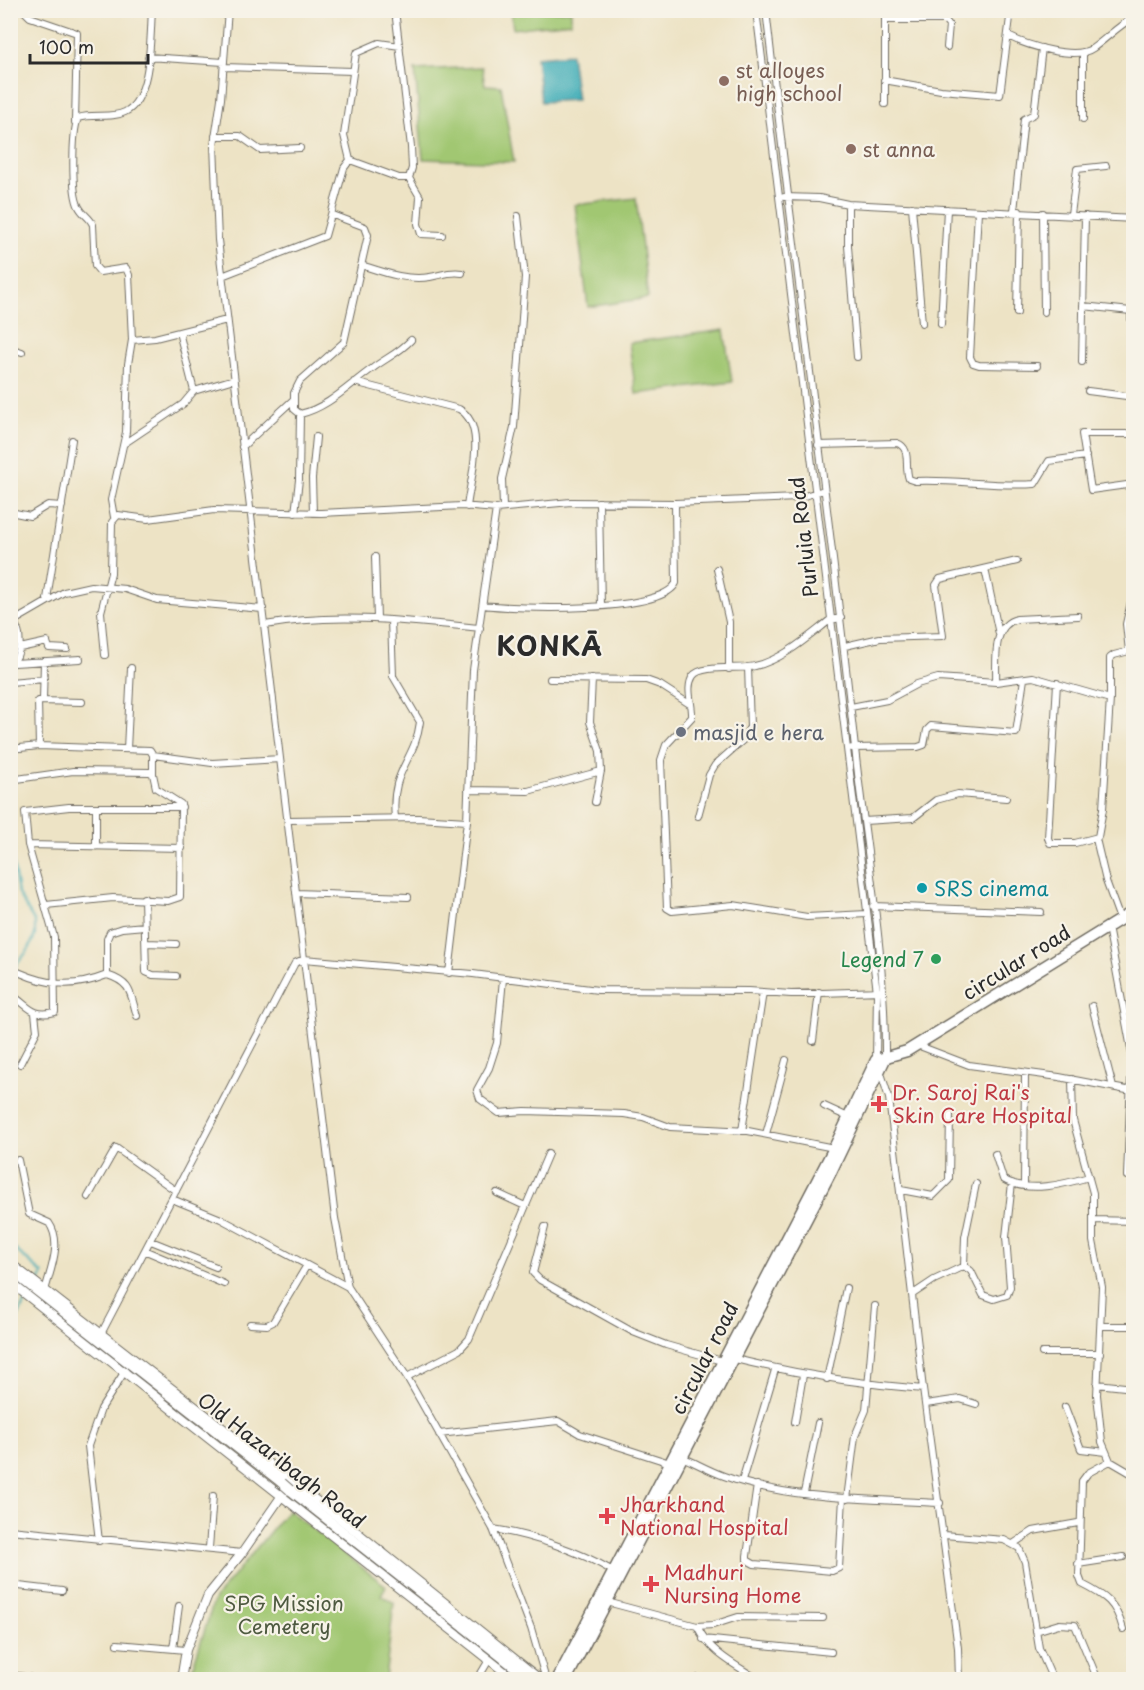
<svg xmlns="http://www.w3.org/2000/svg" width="1144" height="1690" font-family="'Playpen Sans',sans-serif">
  <rect width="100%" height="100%" fill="#f7f3e8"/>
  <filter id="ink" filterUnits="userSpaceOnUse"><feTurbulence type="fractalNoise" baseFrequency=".0167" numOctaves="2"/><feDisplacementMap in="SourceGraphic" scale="12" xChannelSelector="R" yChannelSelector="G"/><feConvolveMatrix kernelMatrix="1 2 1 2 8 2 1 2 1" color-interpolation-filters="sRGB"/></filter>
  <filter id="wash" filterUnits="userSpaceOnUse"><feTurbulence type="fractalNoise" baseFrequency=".008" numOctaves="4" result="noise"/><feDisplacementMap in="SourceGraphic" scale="24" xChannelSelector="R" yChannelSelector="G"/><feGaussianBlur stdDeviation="1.35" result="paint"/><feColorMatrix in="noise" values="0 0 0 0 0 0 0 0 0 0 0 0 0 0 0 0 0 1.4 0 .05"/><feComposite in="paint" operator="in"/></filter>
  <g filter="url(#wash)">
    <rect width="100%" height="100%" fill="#ede3c5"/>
    <path fill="#a1c772" stroke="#66794e" stroke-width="1.5" d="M511 11H571V22L513 29Z
      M482 67 485 85 501 86 514 162 423 159 415 70Z
      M636 198 648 298 588 307 575 205Z
      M724 330 732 382 636 394 629 343Z
      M288 1510 386 1586 381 1595 394 1603 385 1679H208L192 1669 215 1598Z"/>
    <path fill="#3aabb6" stroke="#326b70" stroke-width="1.5" d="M571 54 577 100 541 102 536 57Z"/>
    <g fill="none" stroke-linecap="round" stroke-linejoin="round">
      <path stroke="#3aabb6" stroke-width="2" d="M10 844 18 894 35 922V935L29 949 10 973
        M10 1245 43 1274 38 1283
        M10 1335 26 1299"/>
    </g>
  </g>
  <g filter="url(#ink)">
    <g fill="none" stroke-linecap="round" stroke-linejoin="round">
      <g stroke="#6f6b61" stroke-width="8">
        <path id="minor" d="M23 10 30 17 77 33 75 122
          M228 10 221 99 214 145 218 240 335 1218 348 1287 407 1377 493 1529 531 1628 546 1680
          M756 10 877 992 876 1060
          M766 10C794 256 828 502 855 748 866 851 886 955 885 1059
          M885 10V104
          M885 20H945L949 25 947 47
          M1008 36C1026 45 1075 61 1093 48 1107 38 1118 26 1134 17
          M1083 52V119
          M148 57 224 62
          M224 67 353 71
          M884 80 941 90 1000 95 1011 10
          M215 136H240L260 150 300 148
          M350 160 344 135 356 53 379 43 400 46
          M409 178 420 197 418 224 421 234 442 235
          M784 197 819 198 848 204 1134 219
          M848 204V246L857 357
          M912 207 922 323
          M978 211 970 357 973 363 979 365 1037 366
          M1014 211 1024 119 1034 114 1042 48
          M1043 213 1044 312
          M1071 214 1077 169 1106 166
          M333 215 365 227 368 235 344 342 300 381 294 393V409L300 414C328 408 350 384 373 368 386 358 399 353 411 340
          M361 265C383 272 406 281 430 277 442 275 449 271 462 273
          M222 276 325 236 344 168 350 160 399 178H409L412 168 411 147 395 10
          M1083 306 1131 311V396
          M1017 313 1019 211
          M941 324 947 209
          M132 340 155 338 227 320
          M10 348 22 352
          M1082 362 1085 216
          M354 382 459 409C488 426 470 479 467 507
          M194 391 234 379
          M1088 391 1134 397
          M1134 434H1082L1091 490 1134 484
          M125 443 183 404 194 391 179 332
          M818 445 897 443C912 448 904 466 909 479L915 481C955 479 995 487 1035 484L1049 461 1086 456
          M242 447 293 400
          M599 502 601 606
          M503 507 502 479 514 427 525 277 518 216
          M10 512 30 516 48 505 62 506
          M295 513 299 480 300 414
          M313 513 312 478 316 437
          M114 517 111 500 126 432 128 364 132 340 129 275 126 268 100 272 95 266 93 225C90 217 83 215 79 207 71 193 72 133 78 118 93 113 111 119 125 112 152 99 150 37 152 10
          M375 557 377 619
          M717 569 729 622V669
          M985 569 999 634
          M47 599 72 440
          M483 605C515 609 662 614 676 583L675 503
          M841 618 830 620C808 637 782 660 755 666 741 670 701 664 693 676 685 688 693 704 692 717L666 745 661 760 667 908 672 911 733 905 807 917 867 914
          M391 620 393 676 420 722C415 762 390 769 395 818
          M14 621 64 592 91 586 125 589 157 600 263 609
          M265 625C336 612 409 621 480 628
          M845 646 880 638 943 636 936 585 940 579 1017 561
          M20 648 47 642 49 648 67 649
          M105 655 101 612 111 573 112 522 118 515 148 519 214 510 321 513 462 506 496 509 571 502 675 503 798 498 824 490
          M14 663 80 659
          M10 665C23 655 22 631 12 620
          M550 679 646 680 660 685 691 705
          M592 679 590 722 600 751 601 771 595 802
          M10 682 44 679
          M996 682C997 662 991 625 1017 619L1078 616
          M1057 683 1048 838 1050 843H1075L1098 837 1103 809 1110 699
          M43 700 44 661
          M851 707 887 700 917 684 938 678 996 682 1033 677 1110 699V658L1114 655 1129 651 1126 624 1131 602H1134
          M39 746 38 701 82 702
          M852 748 918 747 924 745 927 730 931 726 1016 733 1024 679
          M10 749 39 746 150 750 153 755V774
          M127 749 131 668
          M153 755 212 763 280 759
          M10 780 73 771 150 772 153 774 156 788 181 804 180 897 168 901 113 898 46 905
          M468 790 528 791 601 771
          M96 807V847
          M698 816 709 775 715 765 743 740 750 727 748 667
          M288 820 418 818 467 821 473 670 496 509
          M864 821 913 818 936 800 958 794 1006 798
          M1096 839 1106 881 1120 919
          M28 845 182 848
          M296 893 408 897
          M144 898 146 972 153 975 176 976
          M873 906 1041 912
          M1108 927 1132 1054 1127 1176
          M146 943 176 944
          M18 972C50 986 74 988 107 975V939L110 932 122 928 145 926
          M449 973 467 821
          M107 975C132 983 130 993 137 1016
          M503 979 497 1043 489 1068 477 1090 480 1099 499 1113 525 1111 624 1114 643 1117 670 1127 748 1131 834 1148
          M10 994C29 1005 31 1018 55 1012L54 937 28 845 25 812 69 807H182
          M1092 1006 1113 1087
          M813 1041 819 992
          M917 1045 969 1065 1059 1077 1132 1091
          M20 1064 37 1031 35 1013
          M880 1070 889 1098 923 1389
          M1072 1079 1073 1120 1093 1193V1241L1102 1287 1097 1395 1102 1442 1110 1461 1134 1475
          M824 1106 848 1117
          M742 1131 763 992
          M766 1134 786 1060
          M995 1154 1003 1179C1027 1194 1065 1184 1089 1177
          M18 1160 29 1214 49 1223C63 1243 50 1270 45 1291
          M1024 1185 1025 1074
          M901 1190 933 1196 949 1180 950 1113
          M497 1193 525 1206
          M88 1197 116 1148 176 1191
          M172 1199 221 1219 348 1287
          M1093 1220 1134 1221
          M545 1227 533 1273 540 1280 633 1332 666 1345 722 1361
          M151 1241 216 1267
          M146 1251 224 1284
          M964 1266 965 1237 976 1184
          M913 1294 934 1280 964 1266 971 1271 983 1295 994 1299 1007 1295 1010 1287 1006 1237 1012 1183
          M250 1324 267 1325 273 1322 307 1265
          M1101 1326H1134
          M101 1334 295 963 304 959 473 974 598 990 749 991 791 994 881 991
          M1042 1353H1100
          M731 1358C796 1374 857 1384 923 1389L958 1648 959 1680
          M407 1377 459 1350 469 1339 548 1154
          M827 1379 846 1288
          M1097 1384 1134 1388
          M926 1404 960 1399 976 1404
          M1065 1407 1081 1449 1106 1452
          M795 1422 803 1375
          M439 1434 558 1421 580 1434 670 1463
          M682 1457C696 1463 710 1471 724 1476 789 1500 872 1499 940 1503
          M1110 1461 1088 1473 1082 1481 1079 1576 1082 1584C1106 1596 1116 1603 1123 1629
          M742 1481 775 1370
          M757 1485 747 1556V1560L754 1564 832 1571 839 1568 843 1498
          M804 1493 818 1423
          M847 1499 855 1436 866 1410 875 1306
          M493 1529C532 1535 579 1551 613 1571
          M10 1530 242 1553
          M944 1535 1004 1540 1019 1548 1025 1562 1039 1648 1053 1680
          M99 1541 88 1446 101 1409 125 1371
          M1013 1544 1033 1531 1078 1523
          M209 1548 213 1496
          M1078 1564 1123 1557
          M10 1585 62 1591
          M607 1602 697 1626 713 1625 738 1617 823 1618
          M697 1626C710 1653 734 1664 759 1680
          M1036 1631 1059 1624 1075 1625 1098 1680
          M703 1639 831 1652
          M117 1644 186 1650
          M173 1649 179 1606
          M10 1675 32 1678
          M699 1678 714 1680
          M30 1680H59
          M477 1680 489 1660"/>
      </g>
      <g stroke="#6f6b61" stroke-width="10">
        <path id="tertiary" d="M10 1263 358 1533 541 1680
          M10 1282 515 1680
          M181 1680 186 1650 208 1595 242 1553 285 1491"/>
      </g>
      <g stroke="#6f6b61" stroke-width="11">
        <path id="secondary" d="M10 1270 282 1483
          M290 1490 531 1680"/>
      </g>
      <g stroke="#6f6b61" stroke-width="13">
        <path id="primary" d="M557 1680 834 1148 876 1060 907 1051 1134 911
          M566 1680 831 1172 885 1059"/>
      </g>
      <use href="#minor" stroke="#fff" stroke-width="6"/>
      <use href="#tertiary" stroke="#fff" stroke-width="8"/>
      <use href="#secondary" stroke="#fff" stroke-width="9"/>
      <use href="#primary" stroke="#fff" stroke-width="10"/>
      <g stroke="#6f6b61" stroke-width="11" stroke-linecap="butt">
        <path id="secondary-bridge" d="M282 1483 290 1490"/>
      </g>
      <use href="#secondary-bridge" stroke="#fff" stroke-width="9"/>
    </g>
  </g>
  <g fill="#8d6e63" stroke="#f7f3e8" stroke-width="2">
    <circle cx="724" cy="81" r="6"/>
    <circle cx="851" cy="149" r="6"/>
  </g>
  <circle fill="#6b7280" stroke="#f7f3e8" stroke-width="2" cx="681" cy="732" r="6"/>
  <circle fill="#0f9aa8" stroke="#f7f3e8" stroke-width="2" cx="922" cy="888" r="6"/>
  <circle fill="#2e9e5b" stroke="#f7f3e8" stroke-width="2" cx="936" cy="959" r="6"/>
  <g fill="#e0444e" stroke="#f7f3e8" stroke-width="2">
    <path d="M876 1095h6v6h6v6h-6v6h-6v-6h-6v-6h6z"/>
    <path d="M604 1507h6v6h6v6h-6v6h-6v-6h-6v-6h6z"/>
    <path d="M648 1575h6v6h6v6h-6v6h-6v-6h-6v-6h6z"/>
  </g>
  <g text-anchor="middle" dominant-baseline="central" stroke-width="4.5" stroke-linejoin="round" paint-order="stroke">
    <g font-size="20" fill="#785e54" stroke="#f7f3e8" text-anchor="start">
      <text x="736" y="70">st alloyes<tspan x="736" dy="23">high school</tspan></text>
      <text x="863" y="149">st anna</text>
    </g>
    <g font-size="20" fill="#2b2b2b" stroke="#f7f3e8">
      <text transform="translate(803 537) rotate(-97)">Purluia Road</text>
      <text transform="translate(1016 962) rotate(-32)">circular road</text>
      <text transform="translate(704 1358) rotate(-63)">circular road</text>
      <text transform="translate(282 1460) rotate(38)">Old Hazaribagh Road</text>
    </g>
    <g font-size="20" fill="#5b616d" stroke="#f7f3e8" text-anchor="start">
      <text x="693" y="732">masjid e hera</text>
    </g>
    <g font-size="20" fill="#0d838f" stroke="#f7f3e8" text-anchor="start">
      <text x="934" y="888">SRS cinema</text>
    </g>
    <g font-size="20" fill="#27864d" stroke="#f7f3e8" text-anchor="end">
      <text x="924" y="959">Legend 7</text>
    </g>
    <g font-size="20" fill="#be3a42" stroke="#f7f3e8" text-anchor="start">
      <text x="892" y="1092">Dr. Saroj Rai's<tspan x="892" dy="23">Skin Care Hospital</tspan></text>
      <text x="620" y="1504">Jharkhand<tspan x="620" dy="23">National Hospital</tspan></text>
      <text x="664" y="1572">Madhuri<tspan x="664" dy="23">Nursing Home</tspan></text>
    </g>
    <g font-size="20" fill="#4e5a40" stroke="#f7f3e8">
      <text x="284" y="1603">SPG Mission<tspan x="284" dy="23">Cemetery</tspan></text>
    </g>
    <g font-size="26" font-weight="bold" letter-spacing="1.5" fill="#2b2b2b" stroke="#f7f3e8">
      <text x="550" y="645">KONKĀ</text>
    </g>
  </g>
  <rect width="1144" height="1690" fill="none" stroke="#f7f3e8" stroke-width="36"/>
  <path d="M30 54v9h118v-9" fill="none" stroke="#2b2b2b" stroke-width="3"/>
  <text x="39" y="54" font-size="18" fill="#2b2b2b" stroke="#f7f3e8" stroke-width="4.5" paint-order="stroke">100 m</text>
</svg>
